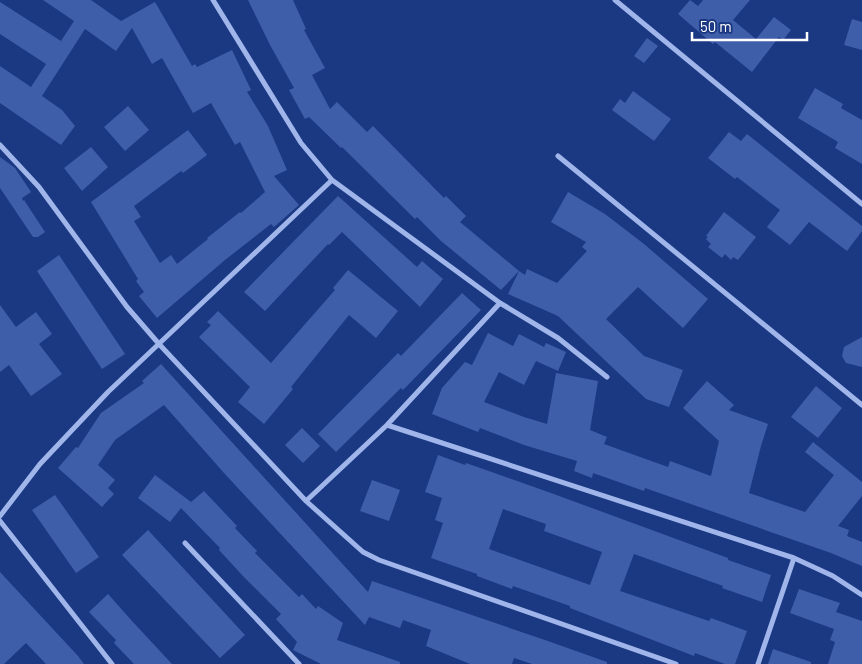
<svg xmlns="http://www.w3.org/2000/svg" width="862" height="664" font-family="Barlow,sans-serif">
  <rect width="100%" height="100%" fill="#1b3883"/>
  <path fill="#3f5eaa" fill-rule="evenodd" d="M43 0H91L121 21 155 2 192 66 195 64 197 67 232 50 251 90 247 92 268 126 287 170 274 176 299 205 274 227 271 224 225 260 157 318 139 296 144 292 136 281 138 279 91 202 188 130 207 155 183 173 181 171 134 206 141 217 134 221 160 263 171 255 177 264 208 239 207 238 240 212 241 213 265 192 240 142 235 145 211 103 193 113 162 58 152 64 132 28 116 51 85 29 42 96 62 110 75 126 61 145 0 103V66L31 87 46 64 0 34V2L61 41 74 21Z
    M248 0H293L306 29 304 30 325 68 312 75 330 109 337 102 367 132 373 126 444 198 446 196 466 216 460 222 519 271 501 290 441 241 417 217 415 219 342 147 341 148 309 117 305 119 289 90 294 88 270 45Z
    M690 0 698 6 703 0H750L733 20 756 39 774 17 791 30 783 40 779 37 752 72 715 42 713 44 678 14Z
    M852 19 862 22V50L844 45Z
    M647 38 658 46 644 63 634 56Z
    M815 88 843 104 841 108 862 120V164L835 148 838 142 798 118Z
    M633 91 671 119 654 141 612 110 620 99 625 103Z
    M128 106 149 130 125 151 104 127Z
    M729 132 741 141 747 134 862 226V231L847 251 809 222 790 245 767 227 780 210 737 177 735 179 708 158Z
    M91 147 108 167 82 191 64 168Z
    M0 157 15 168 31 192 22 198 23 201 24 200 45 232 38 237H33L0 188Z
    M568 192 605 214 644 244 708 299 683 328 638 287 606 319 644 356 683 370 669 407 646 399 558 316 508 294 519 271 525 275 527 269 557 283 587 251 582 247 586 242 551 222Z
    M338 196 417 267 422 261 443 279 420 307 342 232 329 245 328 244 265 311 244 292Z
    M724 212 756 237 738 260 733 257 731 260 725 254 722 258 708 247 711 244 706 239 708 237 706 236Z
    M59 255 125 354 102 369 37 271Z
    M348 270 398 311 376 338 349 315 291 387 293 389 264 424 238 402 250 387 199 337 211 325 207 322 218 311 271 363 335 290 333 288Z
    M462 293 481 310 403 390 401 388 336 452 318 434 398 353 401 356Z
    M0 305 16 327 36 312 52 334 39 344 62 374 31 396 9 365 0 372Z
    M488 333 513 346 519 334 544 347 546 343 566 352 558 371 536 361 524 385 499 372 484 402 524 417 547 424 556 373 598 381 590 430 607 437 604 444 668 467 670 461 711 476 719 441 683 408 707 381 734 405 729 410 768 424 761 446 749 493 805 512 834 475 805 452 813 442 862 482V496L838 526 849 530 847 536 862 542V566L831 553 645 488 644 491 593 473 592 478 574 471 577 461 524 445 480 428 478 432 432 414 442 388 465 362 472 365Z
    M862 337V367L846 363 842 356 844 347Z
    M161 364 368 592 372 581 545 640 607 662V664H532L514 658 512 664H470L426 646 431 630 403 620 400 628 369 617 365 625 224 473 164 405 115 440 98 465 115 480 108 488 114 494 102 507 58 468 76 447 78 448 101 413 144 383 142 381Z
    M816 386 842 408 818 438 791 417Z
    M302 428 320 446 303 463 285 445Z
    M438 455 465 465 466 463 551 493 728 558V560L771 575 762 602 722 588 723 586 634 554 620 591 709 621 711 618 747 631 735 664H725L695 653 694 656 570 608V606L513 586 512 589 477 576V574L431 558 443 523 435 520 442 498 425 492ZM503 509 546 524 544 531 602 552 590 585 489 549Z
    M155 475 191 502 204 491 237 526 235 528 257 551 255 553 299 597 302 594 316 609 318 606 343 623 337 640 400 662V664H321L293 650 297 642 276 619 281 614 242 575 219 550 220 548 181 508 170 522 138 498Z
    M372 480 400 490 389 521 360 511Z
    M55 495 99 557 76 573 32 510Z
    M148 530 245 635 220 658 122 555Z
    M0 572 78 656 84 664H46L26 643 4 664H0Z
    M799 589 840 603 836 612 862 621V664H828L835 642 830 640 834 629 790 613Z
    M108 594 132 621 172 664H134L114 643 116 640 89 612Z
    M773 649 811 662V664H768Z"/>
  <g fill="none" stroke-linecap="round" stroke-linejoin="round">
    <path stroke="#a0b6eb" stroke-width="5" d="M213 0 301 143 332 180 500 303 558 338 607 377
      M615 0 862 204
      M0 145 39 187 127 307 159 344 306 501 363 552 379 560 676 664
      M558 156 862 405
      M387 425 794 558 833 576 862 595
      M306 501 387 425 500 303
      M0 516 40 464 108 392 332 180
      M0 521 112 664
      M185 543 299 664
      M758 664 794 558"/>
  </g>
  <path d="M692 32v8h115v-8" fill="none" stroke="#ffffff" stroke-width="2.5"/>
  <text x="700" y="32" font-size="15" fill="#ffffff" stroke="#1b3883" stroke-width="4" paint-order="stroke">50 m</text>
</svg>
